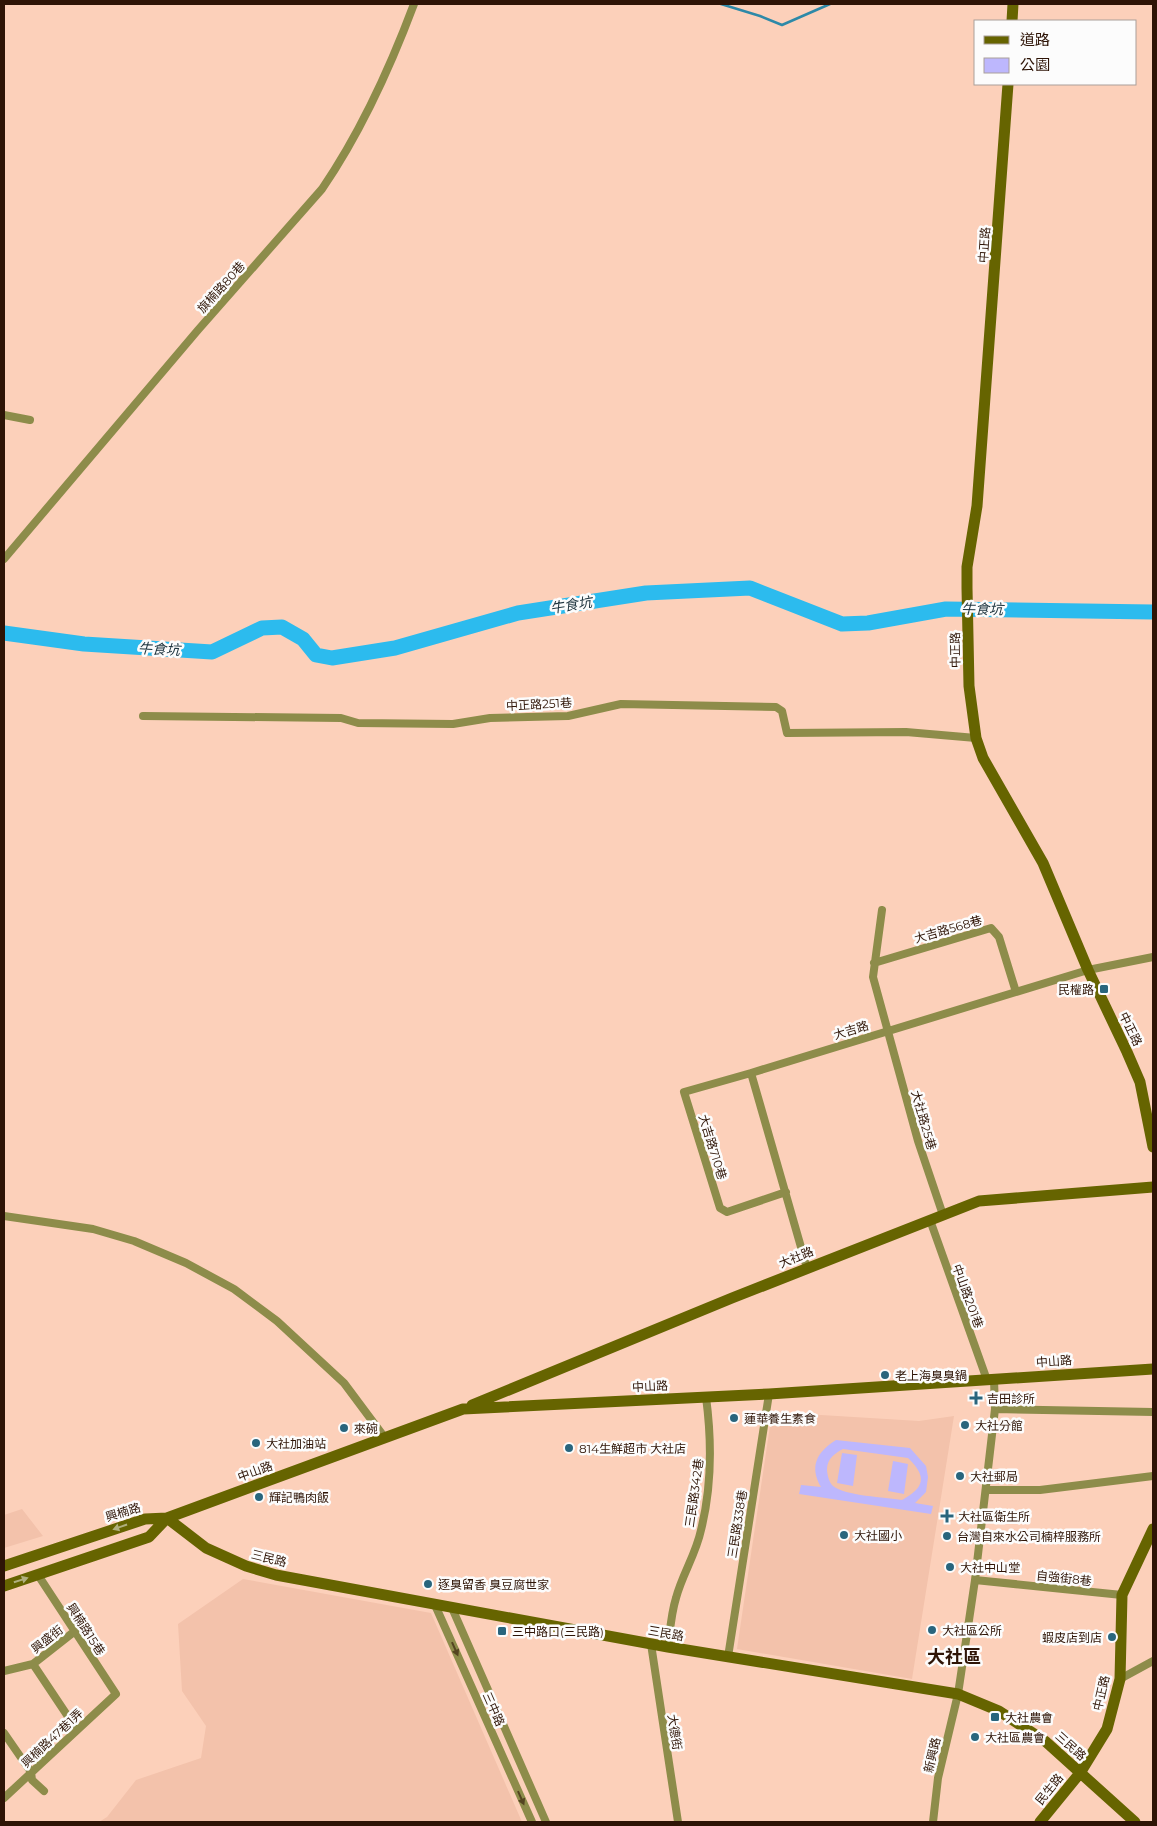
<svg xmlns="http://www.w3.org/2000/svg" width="1157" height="1826" font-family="Montserrat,'Noto Sans TC',sans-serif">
  <rect width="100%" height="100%" fill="#fcd0ba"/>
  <path fill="#f3c2ab" d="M772 1412 919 1421 954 1416 912 1679 737 1649Z
    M22 1509 43 1536 4 1548V1515Z
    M243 1579 431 1613 522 1822H99L107 1817 136 1780 201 1758 206 1726 182 1691 178 1624Z"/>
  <path fill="#bdb7fd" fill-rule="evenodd" d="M836 1440 910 1448 926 1466 928 1477 926 1492 915 1503 933 1506 931 1514 799 1494 801 1485 821 1487C809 1466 817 1452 836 1440ZM843 1449 908 1458C928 1477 924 1488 902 1500 885 1497 845 1496 833 1486 829 1483 827 1474 827 1469 827 1459 835 1453 843 1449Z
    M842 1453 857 1455 853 1486 837 1483Z
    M893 1461 908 1464 904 1494 888 1491Z"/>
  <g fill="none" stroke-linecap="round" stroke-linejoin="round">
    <path stroke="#2d89a8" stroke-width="2.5" d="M721 4 760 16 782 25 830 4"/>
    <path stroke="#2cbbee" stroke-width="15" d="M4 633 84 644 212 652 262 628 282 627 303 639 316 655 332 658 395 648 518 613 646 593 750 588 842 624 868 623 946 609 1153 612"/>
    <path stroke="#8d8c4a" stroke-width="8" d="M4 415 30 420
      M4 559 198 330 322 189C361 132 390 68 414 4
      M143 716 341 718 358 723 453 724 490 718 568 716 621 704 776 707 782 711 787 733 906 732 976 738
      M882 910 873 977 918 1141 943 1215
      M874 963 991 928 999 937 1016 992
      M751 1073 684 1092 720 1208 727 1212 786 1192
      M4 1216 93 1229 134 1241 186 1263 234 1289 277 1321 344 1383 385 1438
      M930 1220 987 1380
      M807 1268 751 1073 1088 970 1153 957
      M995 1409 1153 1412
      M986 1490H1040L1153 1476
      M975 1580 1122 1595
      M435 1605 532 1822
      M452 1608 546 1822
      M651 1644 678 1822
      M668 1647C670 1631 671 1614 676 1598 682 1575 696 1554 701 1530 712 1486 712 1442 706 1397
      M728 1657 769 1394
      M33 1664 77 1730
      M4 1671 33 1664 75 1631
      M1120 1679 1153 1661
      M4 1733 31 1772 32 1780 44 1791
      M4 1798 116 1694 38 1575
      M933 1822 938 1778 958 1694 975 1580 995 1409 994 1379"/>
    <path stroke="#666400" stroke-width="11" d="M1012 21 1013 4
      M1008 84 977 506 967 567V588L969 686 976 738 983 758 1043 863 1088 970 1127 1052 1140 1082 1153 1147
      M472 1405 732 1298 979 1201 1153 1187
      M167 1518 206 1548 246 1566 276 1575 668 1647 958 1694 999 1711 1045 1741 1135 1822
      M4 1566 145 1519 167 1518 463 1409 769 1394 1153 1369
      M4 1586 149 1537 167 1518
      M1040 1822 1080 1773 1107 1729 1120 1679 1122 1595 1153 1529"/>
  </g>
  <defs><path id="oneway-solid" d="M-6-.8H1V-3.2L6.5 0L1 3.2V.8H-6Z" transform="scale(1.25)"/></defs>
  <g fill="#b1b07e">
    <use href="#oneway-solid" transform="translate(120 1527) rotate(161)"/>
    <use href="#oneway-solid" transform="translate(21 1580) rotate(-18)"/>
  </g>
  <g fill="#544421">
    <use href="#oneway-solid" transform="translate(455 1649) rotate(66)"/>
    <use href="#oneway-solid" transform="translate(521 1798) rotate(66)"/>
  </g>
  <g fill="#29657d" stroke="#fcfcfc" stroke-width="2">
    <rect x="1099" y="984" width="10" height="10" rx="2.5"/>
    <circle cx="885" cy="1375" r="5"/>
    <path d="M973.5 1390.5h5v5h5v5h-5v5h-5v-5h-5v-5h5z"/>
    <circle cx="734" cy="1418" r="5"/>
    <circle cx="965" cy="1425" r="5"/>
    <circle cx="344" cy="1428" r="5"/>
    <circle cx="256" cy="1443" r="5"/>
    <circle cx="569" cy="1448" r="5"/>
    <circle cx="960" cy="1476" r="5"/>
    <circle cx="259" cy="1497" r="5"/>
    <path d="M944.5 1508.5h5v5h5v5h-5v5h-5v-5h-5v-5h5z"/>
    <circle cx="844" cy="1535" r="5"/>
    <circle cx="947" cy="1536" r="5"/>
    <circle cx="950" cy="1567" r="5"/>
    <circle cx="428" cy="1584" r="5"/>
    <circle cx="932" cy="1630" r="5"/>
    <rect x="497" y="1626" width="10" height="10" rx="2.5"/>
    <circle cx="1112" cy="1637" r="5"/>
    <rect x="990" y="1712" width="10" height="10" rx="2.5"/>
    <circle cx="975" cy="1737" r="5"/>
  </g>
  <g text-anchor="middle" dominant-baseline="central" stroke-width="5" stroke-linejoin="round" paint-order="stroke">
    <g font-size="12" fill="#2e1406" stroke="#fcfcfc">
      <text transform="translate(984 245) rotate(-86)">中正路</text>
      <text transform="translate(221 287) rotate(-48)">旗楠路80巷</text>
      <text transform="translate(955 650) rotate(-91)">中正路</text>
      <text transform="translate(539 704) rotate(-3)">中正路251巷</text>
      <text transform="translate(948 929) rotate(-16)">大吉路568巷</text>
      <text transform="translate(1131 1029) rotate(64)">中正路</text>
      <text transform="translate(851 1030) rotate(-17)">大吉路</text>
      <text transform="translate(924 1120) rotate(74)">大社路25巷</text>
      <text transform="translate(713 1147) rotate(73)">大吉路710巷</text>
      <text transform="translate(796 1257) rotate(-22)">大社路</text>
      <text transform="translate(968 1296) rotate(70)">中山路201巷</text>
      <text transform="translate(1054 1361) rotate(-4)">中山路</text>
      <text transform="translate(650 1386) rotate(-3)">中山路</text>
      <text transform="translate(255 1471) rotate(-20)">中山路</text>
      <text transform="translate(694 1493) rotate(-82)">三民路342巷</text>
      <text transform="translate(123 1512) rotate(-17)">興楠路</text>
      <text transform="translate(737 1524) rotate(-81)">三民路338巷</text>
      <text transform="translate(269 1558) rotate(14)">三民路</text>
      <text transform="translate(1064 1578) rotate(6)">自強街8巷</text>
      <text transform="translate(86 1629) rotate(57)">興楠路15巷</text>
      <text transform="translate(666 1633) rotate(10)">三民路</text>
      <text transform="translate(47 1639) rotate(-38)">興盛街</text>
      <text transform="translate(1101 1693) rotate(-77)">中正路</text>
      <text transform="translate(494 1709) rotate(66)">三中路</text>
      <text transform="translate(675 1732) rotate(81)">大德街</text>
      <text transform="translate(52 1738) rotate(-43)">興楠路47巷1弄</text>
      <text transform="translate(1071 1746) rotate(42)">三民路</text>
      <text transform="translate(932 1755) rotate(-77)">新興路</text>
      <text transform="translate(1049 1789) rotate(-51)">民生路</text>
    </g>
    <g font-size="12" fill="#2e1406" stroke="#fcfcfc" text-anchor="start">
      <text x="1094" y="989" text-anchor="end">民權路</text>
      <text x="895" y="1375">老上海臭臭鍋</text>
      <text x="987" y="1398">吉田診所</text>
      <text x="744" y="1418">蓮華養生素食</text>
      <text x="975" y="1425">大社分館</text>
      <text x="354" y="1428">來碗</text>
      <text x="266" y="1443">大社加油站</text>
      <text x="579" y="1448">814生鮮超市 大社店</text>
      <text x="970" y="1476">大社郵局</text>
      <text x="269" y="1497">輝記鴨肉飯</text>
      <text x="958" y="1516">大社區衛生所</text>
      <text x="854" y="1535">大社國小</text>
      <text x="957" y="1536">台灣自來水公司楠梓服務所</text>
      <text x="960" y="1567">大社中山堂</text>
      <text x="438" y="1584">逐臭留香 臭豆腐世家</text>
      <text x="942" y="1630">大社區公所</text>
      <text x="512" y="1631">三中路口(三民路)</text>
      <text x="1102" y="1637" text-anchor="end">蝦皮店到店</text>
      <text x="1005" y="1717">大社農會</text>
      <text x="985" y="1737">大社區農會</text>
    </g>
    <g font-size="14" font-style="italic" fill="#203640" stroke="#fcfcfc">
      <text transform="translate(571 605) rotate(-9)">牛食坑</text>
      <text transform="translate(982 609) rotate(1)">牛食坑</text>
      <text transform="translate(159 649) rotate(3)">牛食坑</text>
    </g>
    <g font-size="18" font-weight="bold" fill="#2e1406" stroke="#fcfcfc">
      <text x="954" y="1657">大社區</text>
    </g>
  </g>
  <rect width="1157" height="1826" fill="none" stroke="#2e1406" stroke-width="10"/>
  <rect x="974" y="20" width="162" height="65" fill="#fcfcfc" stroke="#aa9f9a"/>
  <rect x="984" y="36" width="25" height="8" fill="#666400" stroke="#aa9f9a"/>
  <text x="1020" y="45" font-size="15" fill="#2e1406">道路</text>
  <rect x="984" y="58" width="25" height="15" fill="#bdb7fd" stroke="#aa9f9a"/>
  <text x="1020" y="70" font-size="15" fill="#2e1406">公園</text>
</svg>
